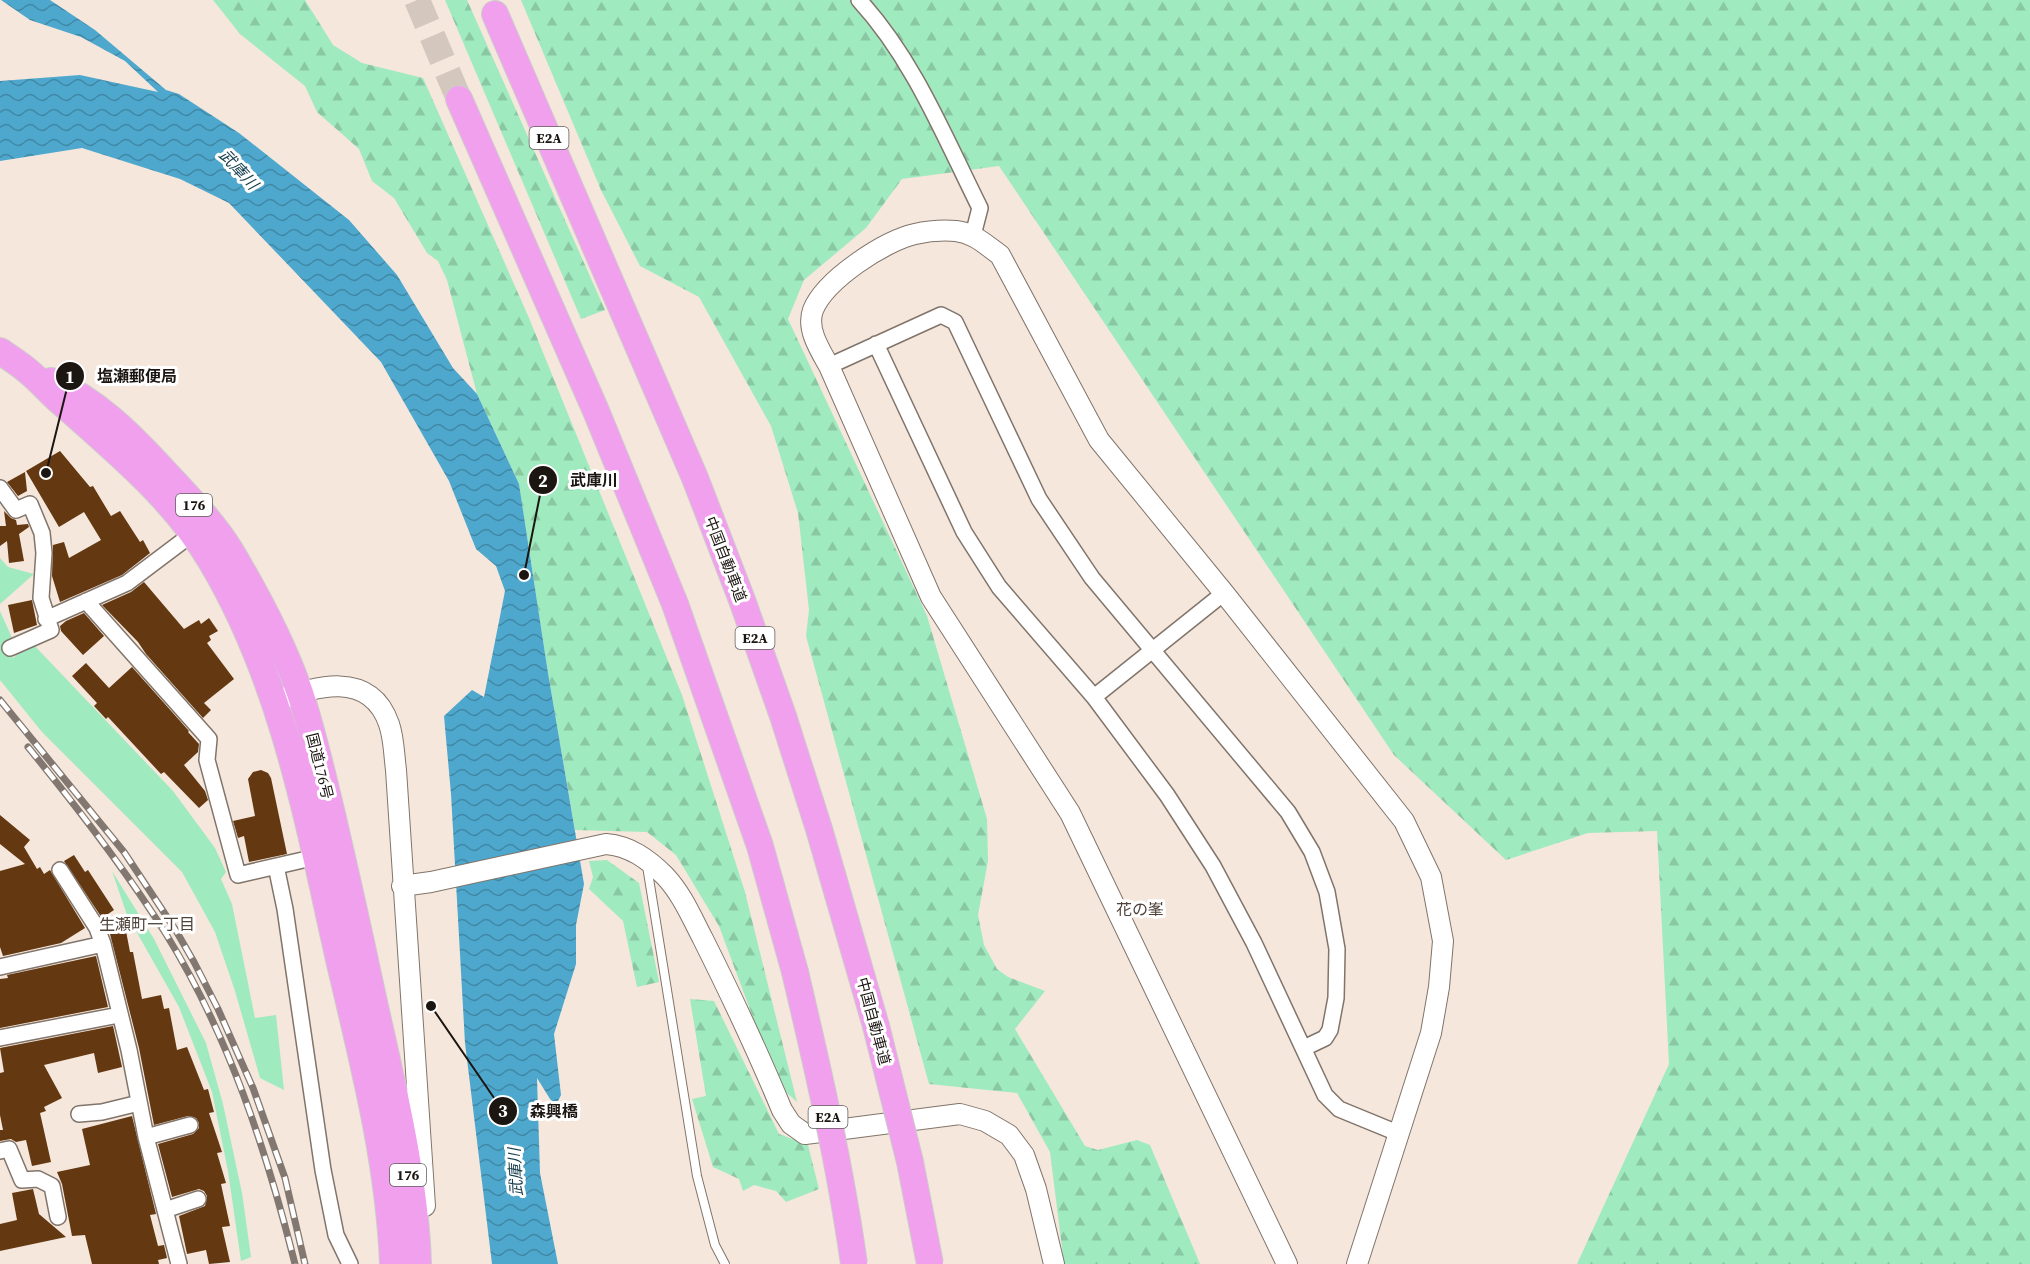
<svg xmlns="http://www.w3.org/2000/svg" width="2030" height="1264" font-family="'Source Serif 4','Noto Sans JP',serif">
  <defs>
    <pattern id="forest-firs" width="22" height="20" patternUnits="userSpaceOnUse" patternTransform="scale(1.5)"><rect width="22" height="20" fill="#a0eabf"/><path d="M5 1l3.5 6h-7zM16 11l3.5 6h-7z" fill="#89c8a3"/></pattern>
    <pattern id="water-waves" width="16" height="10" patternUnits="userSpaceOnUse" patternTransform="scale(1.5)"><rect width="16" height="10" fill="#4ea8cd"/><path d="M0 5q4-4 8 0t8 0" fill="none" stroke="#4088a5"/></pattern>
  </defs>
  <rect width="100%" height="100%" fill="#f5e7dc"/>
  <path fill="#a0eabf" d="M0 558 8 567 34 574 0 604Z
    M0 611 13 640 4 646 13 658 31 642 173 791 215 848 226 872 221 879 232 904 255 1018 276 1015 284 1090 260 1078 235 991 215 932 182 872 42 732 0 680Z
    M112 871 154 939 206 1043 223 1104 242 1193 251 1257 241 1261 228 1171 212 1092 179 1007 127 915Z"/>
  <path fill="url(#forest-firs)" d="M213 0H305L333 45 362 63 423 78 529 318 682 695 745 892 797 1102 778 1085 719 926 676 855 647 832 575 830 548 673 519 484 477 394 447 280 438 261 427 253 394 198 372 181 359 149 317 112 305 86 240 34Z
    M445 0H467L605 310 581 319Z
    M521 0H2030V1264H1577L1669 1064 1657 831 1588 833 1506 860 1394 755 999 166 902 179 866 228 804 280 788 319 927 616 987 819 988 861 978 915 984 945 997 969 1008 977 1045 991 1015 1029 1085 1146 1098 1150 1137 1140 1150 1145 1200 1264H1064L1050 1152 1017 1093 929 1084 806 636 809 610 798 513 771 426 699 297 640 266 601 190Z
    M607 860 639 883 659 982 637 987 623 921 589 889 593 877 589 861Z
    M690 999 714 1001 779 1134 808 1145 819 1189 786 1202 776 1191 754 1185 743 1191 739 1179 713 1167 692 1099 706 1096Z"/>
  <path fill="url(#water-waves)" d="M1 0H50L95 30 166 90 179 94 239 133 349 220 397 275 453 368 477 394 519 484 548 673 584 884 576 925V964L554 1034 561 1095 555 1107 537 1078 540 1173 558 1264H492L465 1043 451 794 444 716 472 690 484 697 505 591 496 566 476 549 449 481 381 362 229 203 180 179 82 148 0 161V81L80 75 158 92 125 61 81 37 30 20Z"/>
  <path fill="#643810" d="M60 451 90 487 93 486 111 516 120 511 140 542 143 540 150 553 122 575 60 602 52 576 53 545 64 542 69 558 101 540 84 512 59 527 26 471Z
    M25 472 27 491 18 496 7 482Z
    M4 511 11 518 16 520 17 525 28 524 29 527 19 534 24 561 9 563 7 541 0 546V526H6Z
    M144 582 184 629 199 620 201 624 209 618 218 631 209 636 211 640 207 643 234 679 204 703 211 710 203 718 146 654 138 642 102 605 131 592Z
    M32 600 37 625 14 633 8 605Z
    M84 613 104 636 83 655 61 631 60 626 66 621Z
    M86 663 109 688 132 667 189 731 188 732 199 744 198 752 184 765 205 791 208 800 199 808 164 772 161 774 108 717 106 719 94 706 97 703 72 676Z
    M261 770 268 773 271 778 287 854 249 862 244 836 238 838 233 821 255 816 248 779 253 772Z
    M0 815 30 840 24 847 37 869 40 867 44 874 50 870 85 928 61 943 3 956 0 947V871L25 864 0 844Z
    M74 855 85 872 88 870 114 910 102 918 64 861Z
    M126 931 130 952H133L142 999 161 995 164 1009 169 1008 177 1050 187 1047 204 1090 208 1089 214 1112 209 1113 222 1152 217 1153 226 1183 221 1184 230 1226 222 1227 230 1262 209 1264 206 1250 187 1254 179 1216 205 1206 207 1196 204 1191 199 1189 172 1197 158 1144 193 1134 199 1128V1123L196 1118 188 1116 154 1125 139 1048 110 934Z
    M96 956 108 1007 0 1028V979L8 978 7 975Z
    M113 1026 122 1067 98 1073 94 1053 44 1065 62 1098 44 1107 46 1111 40 1113 51 1162 32 1166 26 1140 16 1142 11 1139 0 1141V1130H3L0 1115V1073L4 1072 0 1048Z
    M132 1116 156 1214 150 1215 158 1246 164 1245 167 1258 158 1260 159 1264H92L85 1235 72 1236 62 1184 57 1172 90 1165 82 1129Z
    M33 1189 39 1214 66 1237 0 1251V1224L17 1220 12 1193Z"/>
  <g fill="none" stroke-linecap="round" stroke-linejoin="round">
    <path stroke="#d4c8be" stroke-width="26" stroke-dasharray="26 13" stroke-linecap="butt" d="M417 0 459 99"/>
    <g stroke="#81746a" stroke-width="10">
      <path id="lane" d="M647 866 697 1176 715 1245 725 1264"/>
    </g>
    <g stroke="#81746a" stroke-width="18">
      <path id="street" d="M859 0C914 60 944 136 980 208L973 235
        M876 344 964 532 999 587 1094 697 1167 795 1213 866 1254 943 1325 1095 1339 1109 1400 1134
        M829 366 941 315 955 322 1039 499 1092 578 1288 812 1312 852 1327 892 1337 949 1336 998 1330 1030 1325 1038 1304 1048
        M0 488 16 510 30 504 42 533 44 553 41 598 51 630 10 648
        M86 601 209 739 207 760 238 875 316 857
        M46 619 127 583 192 534
        M1094 697 1224 593
        M276 866 285 909 323 1170 336 1235 350 1264
        M60 870 97 928 103 944 129 1050 146 1137 179 1264
        M0 967 103 944
        M0 1038 119 1015
        M79 1114 102 1112 139 1103
        M146 1137 190 1125
        M0 1151 9 1149 22 1180 38 1179 52 1186 58 1217
        M165 1210 198 1199"/>
    </g>
    <g stroke="#81746a" stroke-width="22">
      <path id="secondary" d="M274 702C314 686 370 669 389 724 394 738 394 755 396 770L425 1206
        M402 886 431 882 606 844C630 846 648 859 665 876 682 894 692 918 703 939 731 995 758 1052 782 1110L791 1124 805 1134 960 1114 985 1121 1009 1135 1024 1155 1036 1189 1054 1264
        M1287 1264 1070 813 931 597 829 366C820 350 806 329 813 310 825 280 884 241 915 234 928 231 943 230 956 231 974 233 986 245 1000 255L1099 440 1224 593 1404 821 1431 877 1443 941 1439 987 1431 1033 1357 1264"/>
    </g>
    <g stroke="#cdcccb" stroke-width="28">
      <path id="highway" d="M495 14 695 478 742 600 783 716 819 829 876 1026
        M459 99 596 411 675 604 760 846 795 972
        M0 351C10 358 20 364 29 372 41 382 51 394 63 404 117 452 174 499 211 561 284 683 309 827 340 964 363 1062 389 1162 393 1264
        M51 381C95 399 131 435 163 470 186 495 212 521 230 550 257 595 283 644 300 693 313 733 322 773 332 814 345 870 358 927 370 984 390 1076 415 1170 418 1264"/>
    </g>
    <use href="#lane" stroke="#fff" stroke-width="8"/>
    <use href="#street" stroke="#fff" stroke-width="15"/>
    <use href="#secondary" stroke="#fff" stroke-width="20"/>
    <use href="#highway" stroke="#f1a0ee" stroke-width="26"/>
    <g stroke="#827871" stroke-width="7">
      <path id="rail" d="M0 700 124 852 175 929 194 962 218 1009 253 1088 285 1178 305 1264
        M28 747C77 807 125 869 166 934 229 1036 266 1149 295 1264"/>
    </g>
    <use href="#rail" stroke="#fff" stroke-width="4.5" stroke-dasharray="14" stroke-linecap="butt"/>
    <g stroke="#cdcccb" stroke-width="28" stroke-linecap="butt">
      <path id="highway-bridge" d="M795 972C818 1069 840 1165 854 1264
        M876 1026 910 1162 930 1264"/>
    </g>
    <use href="#highway-bridge" stroke="#f1a0ee" stroke-width="26"/>
  </g>
  <g text-anchor="middle" dominant-baseline="central" stroke-width="6" stroke-linejoin="round" paint-order="stroke">
    <g fill="#fff" stroke="#5f5c59" stroke-width="1.5">
      <rect x="529.5" y="127" width="39" height="22" rx="4.5"/>
      <rect x="176" y="494" width="36" height="22" rx="4.5"/>
      <rect x="735.5" y="627" width="39" height="22" rx="4.5"/>
      <rect x="808.5" y="1106" width="39" height="22" rx="4.5"/>
      <rect x="390" y="1164" width="36" height="22" rx="4.5"/>
    </g>
    <g font-size="14" font-weight="bold" fill="#1b1612">
      <text x="549" y="138">E2A</text>
      <text x="194" y="505">176</text>
      <text x="755" y="638">E2A</text>
      <text x="828" y="1117">E2A</text>
      <text x="408" y="1175">176</text>
    </g>
    <g font-size="15" fill="#1b1612" stroke="#fff">
      <text transform="translate(726 559) rotate(69)">中国自動車道</text>
      <text transform="translate(320 766) rotate(76)">国道176号</text>
      <text transform="translate(874 1021) rotate(75)">中国自動車道</text>
    </g>
    <g font-size="16" font-style="italic" fill="#153d4d" stroke="#fff">
      <text transform="translate(239 169) rotate(47)">武庫川</text>
      <text transform="translate(515 1172) rotate(-93)">武庫川</text>
    </g>
    <g font-size="16" fill="#4f433b" stroke="#fff">
      <text x="1140" y="909">花の峯</text>
      <text x="147" y="924">生瀬町一丁目</text>
    </g>
  </g>
  <path fill="none" stroke="#1b1612" stroke-width="2" d="M46 473L70 376M524 575L543 480M431 1006L503 1111"/>
  <g fill="#1b1612" stroke="#fff" stroke-width="2">
    <circle cx="46" cy="473" r="6"/>
    <circle cx="524" cy="575" r="6"/>
    <circle cx="431" cy="1006" r="6"/>
    <circle cx="70" cy="376" r="15"/>
    <circle cx="543" cy="480" r="15"/>
    <circle cx="503" cy="1111" r="15"/>
  </g>
  <g font-size="18" text-anchor="middle" font-weight="bold" fill="#fff">
    <text x="70" y="383">1</text>
    <text x="543" y="487">2</text>
    <text x="503" y="1117">3</text>
  </g>
  <g font-size="16" text-anchor="middle" font-weight="bold" fill="#1b1612" stroke="#fff" stroke-width="6" stroke-linejoin="round" paint-order="stroke">
    <text x="137" y="382">塩瀬郵便局</text>
    <text x="594" y="486">武庫川</text>
    <text x="554" y="1117">森興橋</text>
  </g>
</svg>
